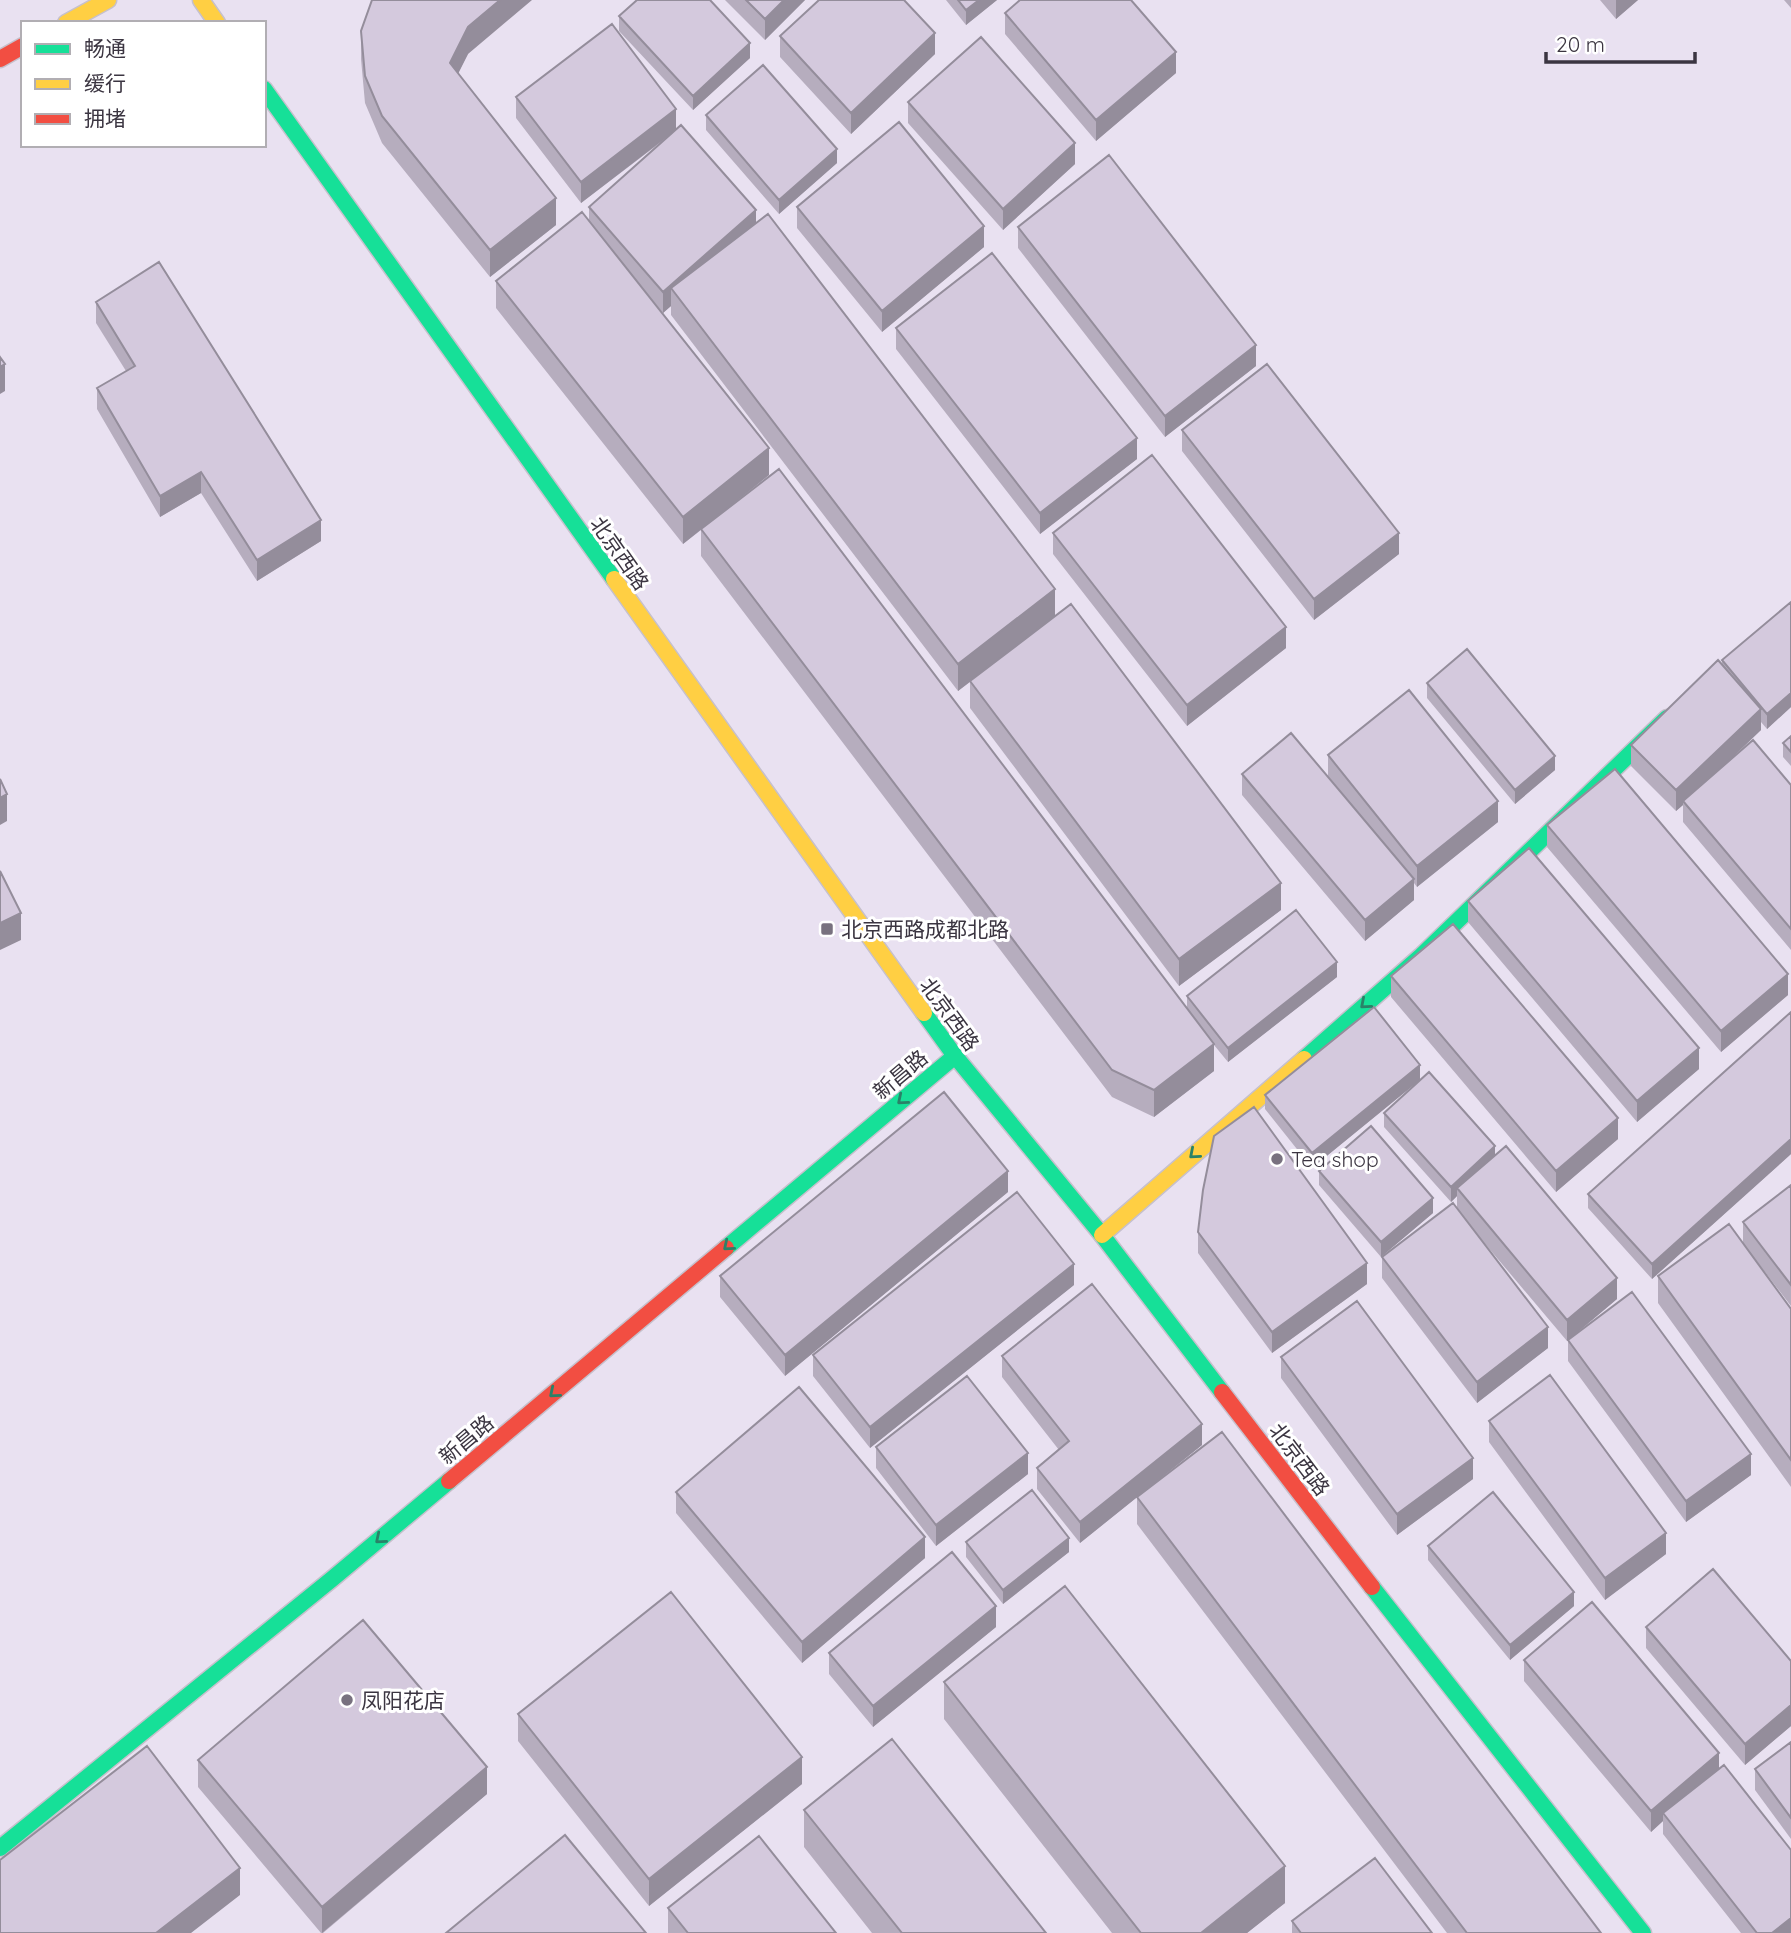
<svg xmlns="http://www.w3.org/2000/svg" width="1791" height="1933" font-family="Quicksand,'Noto Sans SC',sans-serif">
  <rect width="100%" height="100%" fill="#e9e1f1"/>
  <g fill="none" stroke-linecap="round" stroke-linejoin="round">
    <g stroke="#c6c0cc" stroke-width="19">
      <path id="fast" d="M264 89 614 579
        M924 1013 955 1056 1102 1235 1222 1392
        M1304 1059 1421 956 1667 718
        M726 1248 955 1056
        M1372 1587 1643 1933
        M0 1848 332 1579 449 1481"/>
    </g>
    <g stroke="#c6c0cc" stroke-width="19">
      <path id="slow" d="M201 0 217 23
        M66 23 108 0
        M614 579 924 1013
        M1102 1235 1304 1059"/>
    </g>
    <g stroke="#c6c0cc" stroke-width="19">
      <path id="jam" d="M0 59 23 46
        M1222 1392 1372 1587
        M449 1481 726 1248"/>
    </g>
    <use href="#fast" stroke="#16e098" stroke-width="16"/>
    <use href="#slow" stroke="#ffcf43" stroke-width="16"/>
    <use href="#jam" stroke="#f24e42" stroke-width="16"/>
  </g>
  <path fill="#b6adbe" d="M725 0H805L765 40Z
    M946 0H997L966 25Z
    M1600 0H1638L1616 19Z
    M1784 0H1791V8Z
    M1005 13 1176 73 1096 141 1005 34Z
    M619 16 750 58 693 110 619 31Z
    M361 31 468 54 458 73 556 225 490 277 382 143 365 103 361 59Z
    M780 36 935 54 851 134 780 57Z
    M516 97 676 129 756 223 1055 616 993 664 1281 910 1179 986 970 708V682L958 691 671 315V306L663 313 649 296 769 475 735 503 1187 1008V996L1337 977 1228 1062 1214 1045V1071L1154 1117 1112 1097 701 556V530L683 544 496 308V281L589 220V207L673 133 581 203 516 118Z
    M908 102 1075 164 1003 230 908 123Z
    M706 115 837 163 779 214 706 130Z
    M797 207 984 247 882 332 797 228Z
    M1018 227 1256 366 1165 437 1018 248Z
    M96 302 321 541 257 581 201 493 160 517 97 409V388L126 371 96 323Z
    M896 328 1137 459 1040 534 896 349Z
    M1182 430 1399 554 1314 620 1182 451Z
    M1053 533 1286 648 1187 726 1053 554Z
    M1791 602V707L1767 729 1761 722V730L1729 760 1791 785V950L1683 822V805L1676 811 1631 766V745L1722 665V660Z
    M1427 683 1555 770 1515 804 1427 698Z
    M1791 736V766L1783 757V743Z
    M1328 755 1498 822 1417 887 1414 883V900L1365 941 1242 795V774L1358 813 1328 776Z
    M1547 825 1788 995 1721 1052 1547 847Z
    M1468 901 1699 1069 1637 1122 1468 922Z
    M1391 976 1618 1139 1556 1192 1391 997Z
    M1791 1012V1154L1652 1279 1588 1208V1194Z
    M1419 1080 1312 1168 1265 1109V1095L1420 1080 1495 1156 1617 1299 1570 1339 1751 1475 1686 1522 1568 1361V1340L1567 1341 1470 1226 1548 1348 1477 1403 1382 1278V1257L1457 1208V1196L1451 1202 1384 1127V1113Z
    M1319 1171 1433 1213 1381 1257 1319 1185Z
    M1791 1185V1306L1755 1259 1791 1309V1487L1658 1303V1276L1743 1242V1222Z
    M1008 1192 785 1376 720 1297V1276Z
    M1198 1232 1367 1284 1272 1353 1198 1253Z
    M1074 1285 870 1448 813 1376V1355Z
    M1002 1356 1202 1445 1080 1543 1037 1489V1468L1059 1450 1002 1377Z
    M1281 1357 1473 1479 1397 1535 1281 1378Z
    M1489 1421 1666 1554 1605 1600 1489 1442Z
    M876 1447 1028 1474 936 1546 876 1468Z
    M676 1492 925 1558 802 1663 676 1513Z
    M1137 1497 1601 1933H1447L1137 1524Z
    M966 1542 1069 1552 1003 1604 966 1557Z
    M1428 1546 1574 1606 1510 1660 1428 1560Z
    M996 1627 873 1727 829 1674V1653Z
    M1646 1627 1791 1661V1726L1745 1765 1646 1648Z
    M1524 1660 1719 1769 1791 1933H1741L1663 1834V1821L1651 1832 1524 1681Z
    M944 1682 1285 1903 1247 1933H1112L944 1719Z
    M518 1714 802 1784 649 1906 518 1741Z
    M1791 1742V1839L1755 1790V1769Z
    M198 1760 487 1794 323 1933H321L198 1787Z
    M804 1810 1046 1933H872L804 1847Z
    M668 1908 836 1933H668Z
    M1292 1921 1432 1933H1292Z"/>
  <path fill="#948d9b" d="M500 0H532L468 54 450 90V63L468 27Z
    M784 0H805L765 40V19Z
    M979 0H997L966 25V10Z
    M1616 0H1638L1616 19Z
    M935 33V54L851 134V113Z
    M750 43V58L693 110V96Z
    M1176 52V73L1096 141V120Z
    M676 109V130L581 203V182Z
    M1075 143V164L1003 230V209Z
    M837 149V163L779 214V200Z
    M556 198V225L490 277V250Z
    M756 210V231L671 288V306L663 313V292Z
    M984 226V247L882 332V311Z
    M1256 345V366L1165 437V416Z
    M5 364V391L0 394V367Z
    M1137 438V459L1040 534V513Z
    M769 448V475L683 544V517Z
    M201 472V493L160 517V496Z
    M321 520V541L257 581V560Z
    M1399 533V554L1314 620V599Z
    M1055 589V616L958 691V664Z
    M1286 627V648L1187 726V705Z
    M1791 693V707L1767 729V714Z
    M1761 709V730L1685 803 1683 801V805L1676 811V790Z
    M1555 756V770L1515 804V790Z
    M7 794V821L0 825V798Z
    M1498 801V822L1417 887V866Z
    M1414 879V900L1365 941V920Z
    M1281 883V910L1179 986V959Z
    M21 913V940L0 950V923Z
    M1337 962V977L1228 1062V1048Z
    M1788 974V995L1721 1052V1031Z
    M1214 1044V1071L1154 1117V1090Z
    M1699 1048V1069L1637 1122V1101Z
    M1420 1065V1080L1312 1168V1153Z
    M1618 1118V1139L1556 1192V1171Z
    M1791 1139V1154L1652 1279V1264Z
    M1495 1146V1161L1457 1188V1196L1451 1202V1187Z
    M1008 1171V1192L785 1376V1355Z
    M1433 1198V1213L1381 1257V1242Z
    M1367 1263V1284L1272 1353V1332Z
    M1074 1264V1285L870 1448V1427Z
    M1617 1278V1299L1567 1341V1320Z
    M1548 1327V1348L1477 1403V1382Z
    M1202 1424V1445L1080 1543V1522Z
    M1028 1453V1474L936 1546V1525Z
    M1751 1454V1475L1686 1522V1501Z
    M1473 1458V1479L1397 1535V1514Z
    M1666 1533V1554L1605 1600V1578Z
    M925 1537V1558L802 1663V1642Z
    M1069 1538V1552L1003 1604V1590Z
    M1574 1592V1606L1510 1660V1645Z
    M996 1606V1627L873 1727V1706Z
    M1791 1705V1726L1745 1765V1744Z
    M1719 1753V1774L1663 1813V1821L1651 1832V1811Z
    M802 1757V1784L649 1906V1879Z
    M487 1767V1794L322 1933V1907Z
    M1285 1866V1903L1247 1933H1201Z
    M240 1868V1895L191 1933H156Z
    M1791 1918V1933H1772Z"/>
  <path fill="#d4c9dd" stroke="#948d9b" stroke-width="2" d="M372 0H500L468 27 450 63 556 198 490 250 382 116 365 76 361 31Z
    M637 0H710L750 43 693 96 619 16Z
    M746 0H784L765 19Z
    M819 0H904L935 33 851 113 780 36Z
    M958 0H979L966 10Z
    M1020 0H1131L1176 52 1096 120 1005 13Z
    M612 24 676 109 581 182 516 97Z
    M981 37 1075 143 1003 209 908 102Z
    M763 65 837 149 779 200 706 115Z
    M899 122 984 226 882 311 797 207Z
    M681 125 756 210 663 292 589 207Z
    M1109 155 1256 345 1165 416 1018 227Z
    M582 212 769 448 683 517 496 281Z
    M768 214 1055 589 958 664 671 288Z
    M992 253 1137 438 1040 513 896 328Z
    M159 262 321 520 257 560 201 472 160 496 97 388 135 366 96 302Z
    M0 357 5 364 0 367Z
    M1267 364 1399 533 1314 599 1182 430Z
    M1152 455 1286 627 1187 705 1053 533Z
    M779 469 1214 1044 1154 1090 1112 1070 701 529Z
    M1791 602V693L1767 714 1722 660Z
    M1071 604 1281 883 1179 959 970 681Z
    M1467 649 1555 756 1515 790 1427 683Z
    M1718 660 1761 709 1676 790 1631 745Z
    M1409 690 1498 801 1417 866 1328 755Z
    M1291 733 1414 879 1365 920 1242 774Z
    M1791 736V752L1783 743Z
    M1753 740 1791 785V929L1683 801Z
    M1615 769 1788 974 1721 1031 1547 825Z
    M0 779 7 794 0 798Z
    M1529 848 1699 1048 1637 1101 1468 901Z
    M0 871 21 913 0 923Z
    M1296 910 1337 962 1228 1048 1187 996Z
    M1453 924 1618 1118 1556 1171 1391 976Z
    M1374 1007 1420 1065 1312 1153 1265 1095Z
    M1791 1012V1139L1652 1264 1588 1194Z
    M1429 1072 1495 1146 1451 1187 1384 1113Z
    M944 1092 1008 1171 785 1355 720 1276Z
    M1254 1107 1367 1263 1272 1332 1198 1232 1203 1190 1214 1136Z
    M1371 1126 1433 1198 1381 1242 1319 1171Z
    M1506 1146 1617 1278 1567 1320 1457 1188Z
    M1791 1185V1285L1743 1222Z
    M1017 1192 1074 1264 870 1427 813 1355Z
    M1453 1203 1548 1327 1477 1382 1382 1257Z
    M1729 1224 1791 1309V1460L1658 1276Z
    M1092 1284 1202 1424 1080 1522 1037 1468 1069 1441 1002 1356Z
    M1632 1292 1751 1454 1686 1501 1568 1340Z
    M1357 1301 1473 1458 1397 1514 1281 1357Z
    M1550 1375 1666 1533 1605 1578 1489 1421Z
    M967 1376 1028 1453 936 1525 876 1447Z
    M799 1387 925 1537 802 1642 676 1492Z
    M1222 1432 1601 1933H1467L1137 1497Z
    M1032 1490 1069 1538 1003 1590 966 1542Z
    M1493 1492 1574 1592 1510 1645 1428 1546Z
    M952 1552 996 1606 873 1706 829 1653Z
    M1713 1569 1791 1661V1705L1745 1744 1646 1627Z
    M1065 1586 1285 1866 1201 1933H1141L944 1682Z
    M671 1592 802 1757 649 1879 518 1714Z
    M1592 1602 1719 1753 1651 1811 1524 1660Z
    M363 1620 487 1767 322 1907 198 1760Z
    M892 1739 1046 1933H902L804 1810Z
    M1791 1742V1818L1755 1769Z
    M147 1746 240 1868 156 1933H0V1860Z
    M1724 1765 1791 1850V1918L1772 1933H1757L1663 1813Z
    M565 1835 646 1933H446Z
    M759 1836 836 1933H688L668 1908Z
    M1375 1858 1432 1933H1301L1292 1921Z"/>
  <defs><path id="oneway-chevron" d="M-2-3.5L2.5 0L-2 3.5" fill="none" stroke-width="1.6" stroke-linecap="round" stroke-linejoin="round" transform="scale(1.75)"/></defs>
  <g stroke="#2a8268">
    <use href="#oneway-chevron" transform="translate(1365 1004) rotate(139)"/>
    <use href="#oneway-chevron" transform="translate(902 1100) rotate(140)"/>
    <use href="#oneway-chevron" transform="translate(1194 1154) rotate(139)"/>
    <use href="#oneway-chevron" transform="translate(728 1246) rotate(140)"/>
    <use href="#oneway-chevron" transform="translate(554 1393) rotate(140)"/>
    <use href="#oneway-chevron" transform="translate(380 1539) rotate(140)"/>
  </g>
  <g fill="#78717f" stroke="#fff" stroke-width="2.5">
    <rect x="820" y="922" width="14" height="14" rx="3.5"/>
    <circle cx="1277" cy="1159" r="7"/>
    <circle cx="347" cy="1700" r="7"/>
  </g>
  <g text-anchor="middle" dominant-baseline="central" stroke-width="6" stroke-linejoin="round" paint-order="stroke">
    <g font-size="21" fill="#3b3541" stroke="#fff">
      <text transform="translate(620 553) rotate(55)">北京西路</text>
      <text transform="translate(950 1014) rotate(54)">北京西路</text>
      <text transform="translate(900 1074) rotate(-40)">新昌路</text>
      <text transform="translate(466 1439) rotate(-40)">新昌路</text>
      <text transform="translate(1300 1459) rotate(53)">北京西路</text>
    </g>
    <g font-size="21" fill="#3b3541" stroke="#fff" text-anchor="start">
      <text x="841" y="929">北京西路成都北路</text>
      <text x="1291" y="1159">Tea shop</text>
      <text x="361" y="1700">凤阳花店</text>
    </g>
  </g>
  <rect x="21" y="21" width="245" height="126" fill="#ffffff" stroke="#b1aeb3" stroke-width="2"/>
  <rect x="35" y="44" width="35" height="10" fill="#16e098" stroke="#b1aeb3" stroke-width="2"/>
  <text x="84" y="56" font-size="21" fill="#3b3541">畅通</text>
  <rect x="35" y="79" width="35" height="10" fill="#ffcf43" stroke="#b1aeb3" stroke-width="2"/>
  <text x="84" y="91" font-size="21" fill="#3b3541">缓行</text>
  <rect x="35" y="114" width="35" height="10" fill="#f24e42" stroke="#b1aeb3" stroke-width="2"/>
  <text x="84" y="126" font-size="21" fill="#3b3541">拥堵</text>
  <path d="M1546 52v10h149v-10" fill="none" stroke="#3b3541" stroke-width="3.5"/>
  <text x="1556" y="52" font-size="21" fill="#3b3541" stroke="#ffffff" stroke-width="5" paint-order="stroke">20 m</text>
</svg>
